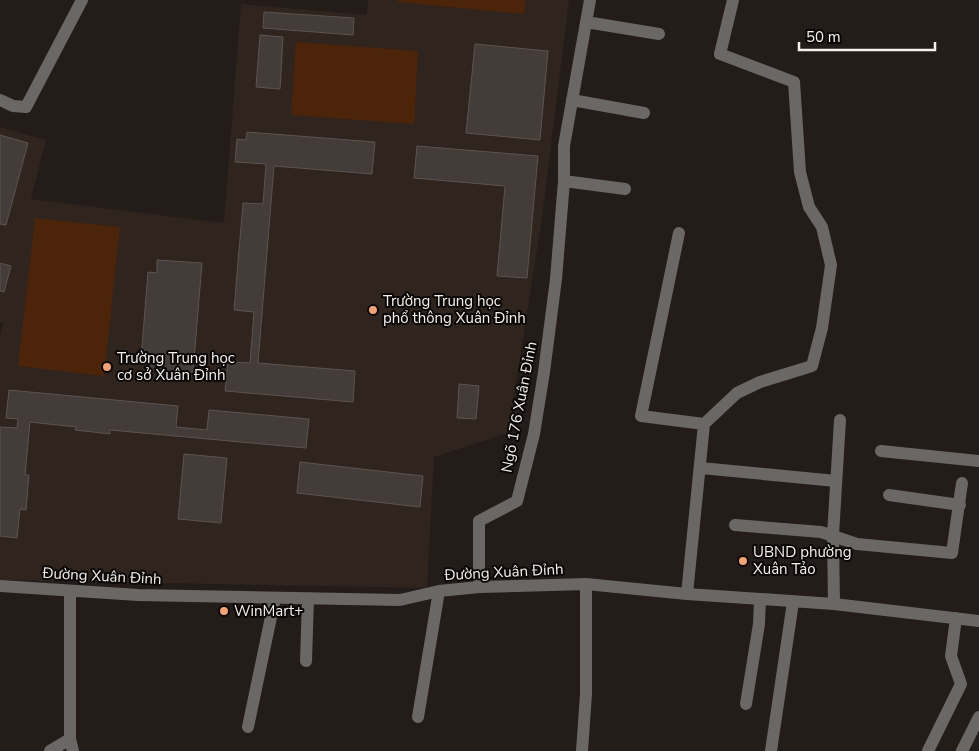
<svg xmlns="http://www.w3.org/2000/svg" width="979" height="751" font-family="'Nunito Sans',sans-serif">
  <rect width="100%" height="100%" fill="#231c18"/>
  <path fill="#30241e" d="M368 0H569L542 218 508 433 434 457 427 588 0 580V337L3 322H0V127L46 140 31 199 224 223 241 4 367 15Z"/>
  <path fill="#4c240a" d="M398 0H526L524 14 398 2Z
    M296 42 418 51 414 124 291 115Z
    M35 218 120 227 104 376 18 366Z"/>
  <path fill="#443c38" stroke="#5c5450" d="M264 12 354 18 353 35 263 28Z
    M260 35 283 37 280 89 256 87Z
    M475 44 548 51 540 140 466 133Z
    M247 132 375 142 372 174 274 166 258 363 355 371 353 402 225 391 228 362 250 363 254 312 234 310 243 203 263 204 266 164 235 162 237 139 246 140Z
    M0 135 28 143 6 225 0 224Z
    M417 146 538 156 527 278 497 276 505 186 414 178Z
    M157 260 202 263 193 372 149 369 150 359H141L148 272 157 273Z
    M0 263 11 266 4 292 0 291Z
    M459 384 479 386 476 419 457 418Z
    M9 390 178 406 176 427 207 430 209 410 309 419 306 448 110 430V434L75 430 76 427 30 422 25 475H29L26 510 20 509 17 538 0 536V427L17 428 18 419 6 418Z
    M184 454 227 458 221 523 178 519Z
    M300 462 423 476 420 507 297 493Z"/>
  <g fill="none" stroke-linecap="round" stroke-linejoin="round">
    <path stroke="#6b6765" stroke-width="12" d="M586 22 659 34
      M0 100 13 106 26 107 82 0
      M572 100 644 113
      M564 181 625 189
      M679 233 641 416 704 424
      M881 451 979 461
      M701 468 836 481
      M889 495 960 505
      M735 525 821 532 857 544 952 553 962 483
      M0 586 138 595 400 600 439 591 479 587 586 584 687 594 834 604 979 621
      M479 587V521L517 501 534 434 544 372 556 279 564 181V146L590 0
      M70 592V739L73 751
      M687 594 704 424 737 393 760 382 812 366 822 328 831 265 822 227 809 207 800 172 794 82 720 54 733 0
      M834 604 833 535 840 420
      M306 661 308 599
      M746 704 759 624 760 599
      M418 717 439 591
      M248 727 275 598
      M50 751 70 739
      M582 751 586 694V584
      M771 751 793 602
      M928 751 961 684 951 656 956 618
      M962 751 979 717"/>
  </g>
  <g fill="#efa377" stroke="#0a0706" stroke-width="2">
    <circle cx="373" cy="310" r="5"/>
    <circle cx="107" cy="367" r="5"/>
    <circle cx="743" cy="561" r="5"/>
    <circle cx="224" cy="611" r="5"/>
  </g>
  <g text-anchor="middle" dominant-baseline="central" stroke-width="4" stroke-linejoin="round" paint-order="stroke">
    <g font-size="15" fill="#f5f0ee" stroke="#0a0706" text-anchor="start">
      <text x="383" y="301">Trường Trung học<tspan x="383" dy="17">phổ thông Xuân Đỉnh</tspan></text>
      <text x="117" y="358">Trường Trung học<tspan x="117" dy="17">cơ sở Xuân Đỉnh</tspan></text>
      <text x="753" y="552">UBND phường<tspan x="753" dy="17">Xuân Tảo</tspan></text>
      <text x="234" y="611">WinMart+</text>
    </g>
    <g font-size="15" fill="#f5f0ee" stroke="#0a0706">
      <text transform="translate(519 407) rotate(-79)">Ngõ 176 Xuân Đỉnh</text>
      <text transform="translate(504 572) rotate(-3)">Đường Xuân Đỉnh</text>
      <text transform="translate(102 576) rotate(3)">Đường Xuân Đỉnh</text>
    </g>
  </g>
  <path d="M799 42v8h136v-8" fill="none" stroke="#f5f0ee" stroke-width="2.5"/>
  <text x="806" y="42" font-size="15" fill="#f5f0ee" stroke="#0a0706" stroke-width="4" paint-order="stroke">50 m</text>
</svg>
